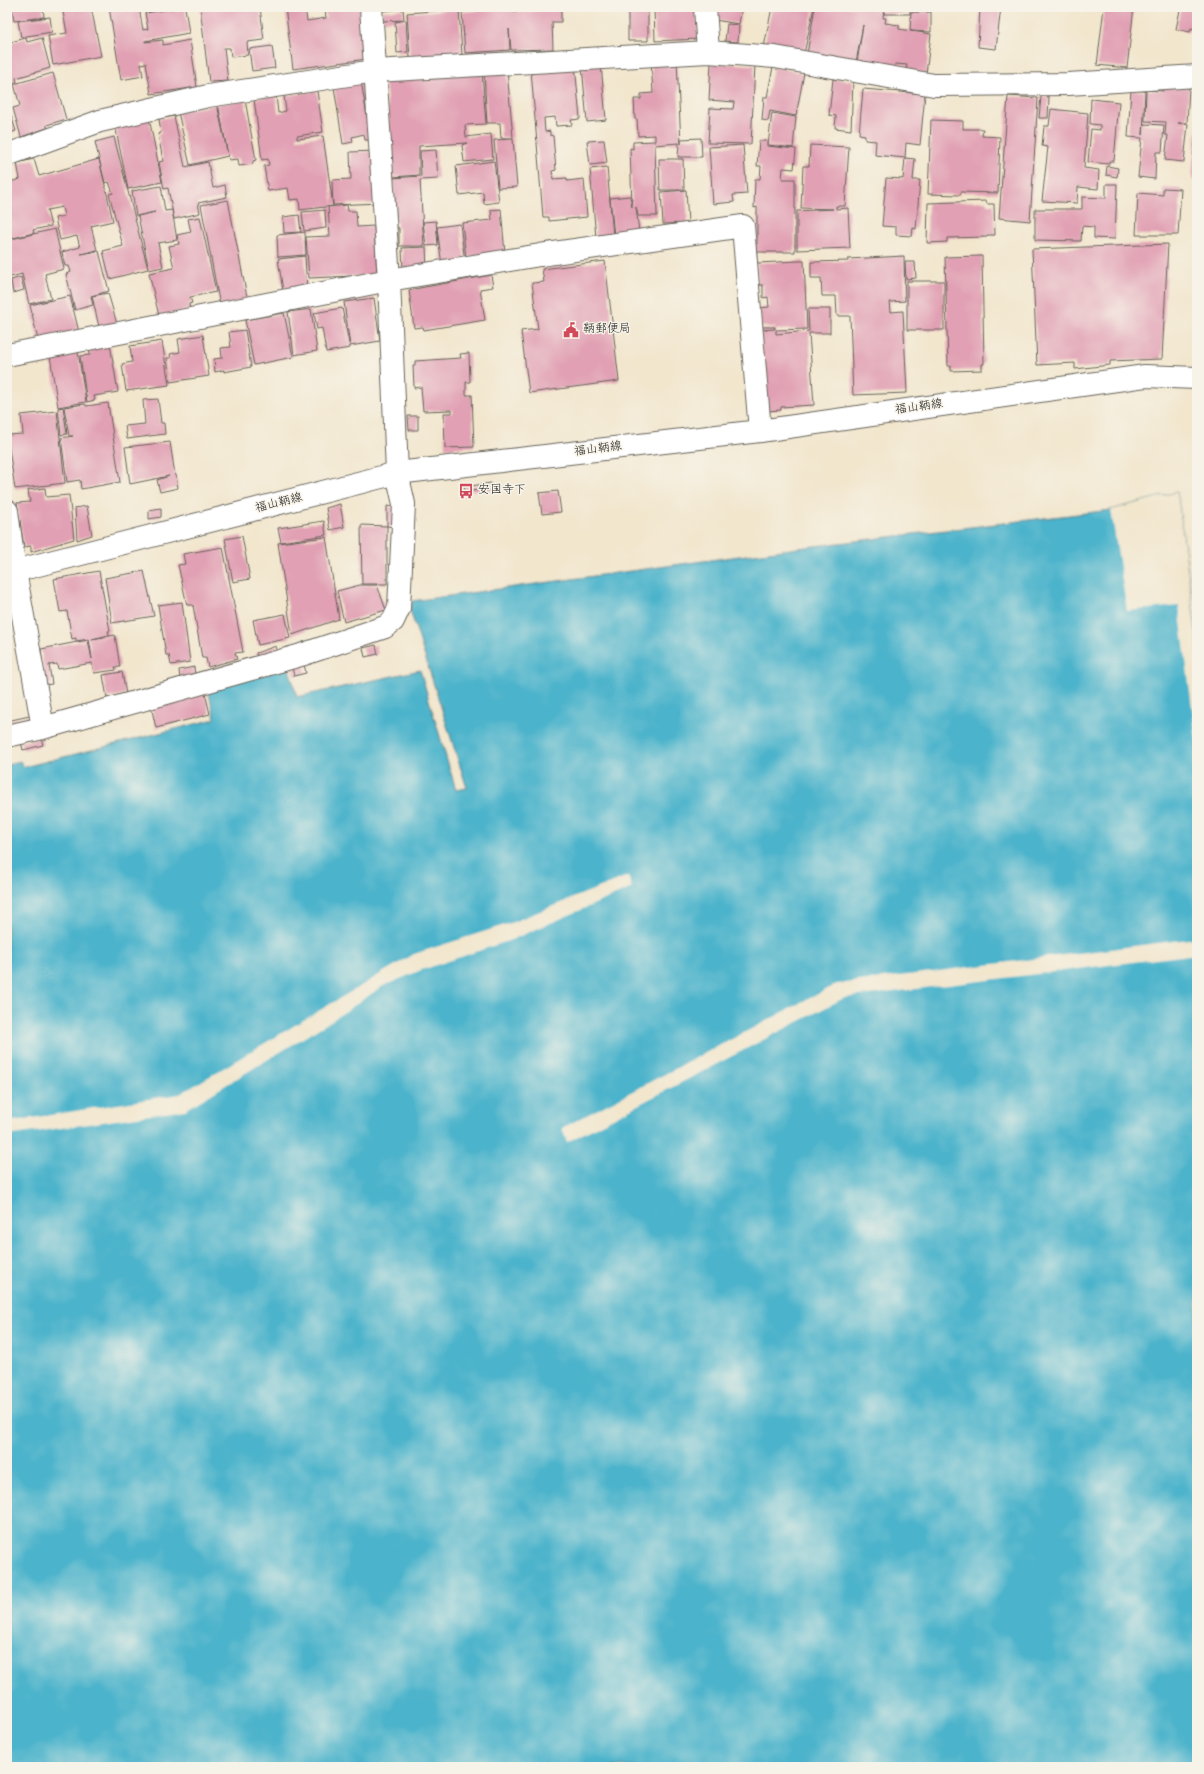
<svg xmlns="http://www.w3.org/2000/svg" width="1204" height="1774" font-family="'Gochi Hand','Klee One',sans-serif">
  <rect width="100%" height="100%" fill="#f7f3e8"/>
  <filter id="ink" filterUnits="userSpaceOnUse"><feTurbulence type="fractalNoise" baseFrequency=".025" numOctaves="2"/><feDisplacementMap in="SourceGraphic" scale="8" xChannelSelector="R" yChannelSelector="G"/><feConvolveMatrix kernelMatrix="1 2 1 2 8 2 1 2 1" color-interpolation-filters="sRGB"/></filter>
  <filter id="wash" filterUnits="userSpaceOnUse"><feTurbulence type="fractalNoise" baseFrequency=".012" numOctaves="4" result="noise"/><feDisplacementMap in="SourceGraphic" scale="16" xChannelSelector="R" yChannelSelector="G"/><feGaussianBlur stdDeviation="0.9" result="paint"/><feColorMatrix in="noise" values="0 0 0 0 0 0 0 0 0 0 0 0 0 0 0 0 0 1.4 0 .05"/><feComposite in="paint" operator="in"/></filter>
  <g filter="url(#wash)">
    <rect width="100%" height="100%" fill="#f2e6cd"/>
    <path fill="#4cb3cb" stroke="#346874" d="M1177 492 1197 641V1767H7V765L20 761 24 767 215 719 208 690 289 668 297 697 420 670 456 790 467 788 410 610 412 601 798 548 1111 510Z"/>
    <path fill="#f2e6cd" d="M1177 492 1197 641V746L1179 606 1127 611 1111 510Z
      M628 876 632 888 511 940 419 971 383 986 331 1021 185 1110 7 1136V1122L180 1094 414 954 508 924Z
      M1197 938V954L844 998 567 1142 562 1128 837 984Z"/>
    <g id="blocks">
      <path fill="#e1a0b4" d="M12 7H43L44 17 14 21Z
        M62 7H91L101 56 53 65 48 36 67 33Z
        M109 7H139L143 30 148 29 145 13 185 7 189 33 145 41V42L163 40V45L190 40 197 87 151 94 146 63 141 64 143 76 121 80Z
        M141 7H167V8L141 11Z
        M200 7H219V8L260 7 264 40 247 42 248 55 231 57 230 48H224L228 81 209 82Z
        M269 7H284V10H269Z
        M285 7H305L307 21 326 18 325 9 307 11V7H360L367 59 293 69Z
        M486 7H508V12L533 11V7H561V22H552L553 49 511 50 509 29 510 50 465 53 462 12 485 10Z
        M628 7H648V41H628Z
        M654 7H697L698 39 655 41Z
        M710 7H742L739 24 708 19Z
        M772 7H814L804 54 764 47Z
        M815 7H884L883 18H886L885 23 899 25V29L931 34 926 74 906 71 907 65 895 64 894 68 857 63 863 25 856 62 807 54Z
        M885 7H910V14H884Z
        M980 7H1001L996 49 978 47Z
        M1104 7H1134L1127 68 1097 65Z
        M1168 7H1197V30L1191 28 1190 32 1176 29 1180 10Z
        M403 9 404 20 383 21 382 11Z
        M459 9 462 55 410 58 407 13Z
        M911 12H931V32L910 31Z
        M50 17 52 32 21 37 18 21Z
        M406 20 408 52 397 53 395 22Z
        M727 24 739 25 738 42 725 41Z
        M26 38 27 42 42 38 50 68 16 78 17 82 7 85V43Z
        M272 46 275 68 252 71 249 49Z
        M651 61H677L681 144V139L701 138 702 157H678L679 143 655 145 657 216H638L636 207 639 232 614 236 610 198 630 196 632 207 630 148 633 149V142L655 141V135L638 136 637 119H635L634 99H641V94L653 93Z
        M711 63 755 65 751 144 708 143 710 108 733 109 734 102 709 100Z
        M601 64 606 120 587 122 582 66Z
        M575 65 580 119 571 120 572 125 556 126 555 117 544 118 545 132 550 131V135L553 136 556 170 552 171 553 179 567 178V181L584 179 587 217 549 221V217H543L531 70Z
        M773 67 804 73 796 116 770 111 768 121 762 120 764 97H767Z
        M507 70 513 138H501L500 123H487L484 72Z
        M482 72 486 124 465 125 466 137 491 134 493 159 464 162 462 145 467 143 419 146V175L393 177 385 78Z
        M53 73 66 119 47 125V128L21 137 13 108 20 106 14 84Z
        M833 79 853 81 851 130 835 128 836 116 829 115Z
        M361 81 371 140H365L364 134 352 137 353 142 343 144 334 87Z
        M1163 87 1189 88 1187 123H1178L1188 124 1184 162 1165 160 1168 135H1165L1166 122 1145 121 1146 90 1163 91Z
        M863 89 925 94 920 145 906 143 905 158 875 155 876 141 865 140V135L859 134Z
        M1131 90 1145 91 1143 135 1144 124 1164 125 1162 152H1156L1155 179 1138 177 1142 138 1128 137Z
        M317 91 323 132 297 136V139L323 136 333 206 300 210 299 199 290 200 288 188 268 191 264 166 269 165 268 159 262 160 254 99 276 95 278 113 286 111 284 96Z
        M1008 96 1038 98 1030 221 999 218Z
        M1041 96 1049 97 1048 118H1039Z
        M1091 99 1119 102 1114 161H1109V164L1088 162 1091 129 1100 130V125L1090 124Z
        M245 100 256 160 253 161V164L239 166 238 159 229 160 218 104Z
        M7 103 16 131 7 134Z
        M217 104 228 156 190 165 178 112Z
        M1051 109 1088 113 1084 168 1099 170 1098 189 1078 187 1077 203 1042 201 1048 147 1042 146 1044 126H1049Z
        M772 113 796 117 793 148 768 145Z
        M174 116 185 167 208 162 213 188 225 185 227 197 198 203 200 213 174 219 168 188 164 189 159 162 163 161 158 134 161 133 159 119Z
        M149 118 162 182 128 189 115 125Z
        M931 120 963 121V129H983L982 136 1000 137 998 193 961 192 960 195 928 194Z
        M1196 128 1197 180H1192Z
        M114 137 148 269 110 279 103 251 123 246 109 194 113 193 109 182 105 183 95 142Z
        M513 139 517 187 498 188 494 140Z
        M604 140 607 163 590 165 587 141Z
        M759 141H767V146L796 149 794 169 783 168 782 179H795V252H754V244H757V207L754 208 755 179H760L761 166H757Z
        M743 145 747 194 733 195 734 202 713 204 709 147Z
        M810 145 849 147 845 206H836V209L848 208 850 248 797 250V211L833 209 801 208 803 166H809Z
        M436 150 438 179 420 180 424 246H399V228H397L393 178 421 176 420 151Z
        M375 151 380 203 333 205 332 180 351 179 350 152Z
        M905 158 915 159 913 180H920L916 229 913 228 912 236 896 235V227L882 226 886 178 903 179Z
        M34 159 39 176 99 159 113 221 91 226 97 250 81 254 99 251 109 291 91 296 93 305 75 310 66 274 71 272 69 266H65L62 252 80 247 77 236 60 240 55 218 64 216 62 207 47 210 51 226 33 230 34 233 9 239 7 230V185L11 184 10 182 20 179 17 163Z
        M659 159H683L684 190H660Z
        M494 161 499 202 484 204 483 192 459 195 456 166Z
        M1107 166 1118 168 1117 177 1106 175Z
        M607 167 613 236 596 238 590 169Z
        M1106 184H1117L1115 239 1094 238V227L1082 226 1081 241 1035 240V209H1082V197L1106 198Z
        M161 186 165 211 172 210 177 240 158 243 163 267 149 270 138 216 155 212 136 216 132 191Z
        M1163 188 1181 189 1178 235H1136L1138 193 1163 195Z
        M686 190 688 223 663 224 661 192Z
        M228 200 248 302 220 306 201 205Z
        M986 201 987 204H994L995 235H987V237L947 238V242L927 243 928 203Z
        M347 205 348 211H356L357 227 374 226 377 275 309 278 306 237 330 236 328 207Z
        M501 209 505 254 466 257 462 223 492 220 491 210Z
        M325 210 326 228 304 231 302 212Z
        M299 215 301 232 284 233 283 217Z
        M200 217 216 292 190 297 192 303 189 304 190 310 159 316 149 273 174 268 169 246 179 244 177 235 191 232 188 219Z
        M436 221 438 245 426 246 423 222Z
        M460 224 465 262 442 266 437 227Z
        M55 229 64 269 45 274 51 299 29 304 22 274 7 278V240Z
        M305 232 306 255 278 257 277 235Z
        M1168 244 1162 359 1110 361V365L1075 369V363L1037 365 1032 249Z
        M426 247 427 269 403 271 402 248Z
        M305 256 307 289 283 291 278 259Z
        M904 256 905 301 890 302 891 312 903 311 907 393 853 395 850 316H837L836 296H822L821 278H811V262L848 261V259Z
        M982 256 984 364H982V370L951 371V366H948L945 257Z
        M605 261 619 381 529 393 521 331 538 329 532 283 544 282 542 269Z
        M799 261H804L807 329 776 330V334L809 331 808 309H830V333H809L814 405 781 407V410L766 411 760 330 775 329V327H761L759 308 769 307 768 297 763 298V285H758L757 263Z
        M905 262H915L916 278 906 279Z
        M491 275 493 287 480 289 485 320 424 330 423 327 414 328 409 290Z
        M21 277 24 290 13 293 11 280Z
        M907 281H944V330H907Z
        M108 293 117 324 99 327 92 296Z
        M70 296 79 332 38 340 30 305Z
        M374 298 380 341 350 346 344 302Z
        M342 308 350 348 326 352 322 328 317 329 314 313Z
        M311 309 317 351 294 355 288 312Z
        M284 313 293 357 254 365 245 320Z
        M245 330 251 367 224 372V370L215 372 214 359 222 358 221 348 231 347 229 332Z
        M203 335 209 376 170 382 167 358H171L170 354 180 352 178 339Z
        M162 341 169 385 126 391 122 364 132 362 130 346Z
        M110 344 118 392 94 396 95 400 87 402 80 356 90 355 89 348Z
        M78 352 86 402 58 407 50 356Z
        M469 353 470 382H466V395H472L474 447 445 448 444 413H452V410L423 411 421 387 414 388 413 365H415V361L461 358 460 354Z
        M158 399 161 423H164L165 434 127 439 125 426 145 424 143 400Z
        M108 403 120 482 81 489 80 480 67 482 61 438 73 436H69L64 407 85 404 86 406Z
        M63 407 67 434 61 435 58 408Z
        M57 411 65 483 15 489 7 435 23 434 21 415Z
        M408 416H418V430H409Z
        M170 442 175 475H176L178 488 160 492 157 480 169 476 130 484 125 447Z
        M491 483 492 490 465 491 464 487Z
        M45 488 46 497 69 495 74 539 31 552V546L24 547 17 503 30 502 28 490Z
        M558 491 561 512 542 514 539 493Z
        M340 504 344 527 330 530 326 508Z
        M87 506 92 535 77 540 75 508Z
        M387 506 395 507 394 527 387 526Z
        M161 508V517L149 519V510Z
        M324 521 326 535 281 542 278 528Z
        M361 525 387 526V584H362Z
        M242 536 250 579 233 582 225 539Z
        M326 537 339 619 292 635 278 543Z
        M223 547 243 652 235 653 237 659 208 667 206 658H202L193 605H187L178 565 185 564 183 554Z
        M99 571 110 631H108L109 635 92 639 115 635 120 667H115L116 670 94 673 92 663 58 669 57 664 49 665 52 684 45 685 41 649 88 640 92 659 89 639 76 641V638L72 639 67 611 60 612 54 579Z
        M144 571 154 616 112 623 105 578Z
        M360 585H377L386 610 344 622 337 591Z
        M182 602 190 662 171 665 169 655H166L158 605Z
        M285 614 290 638 258 645 253 620Z
        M376 645 378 654 365 657 363 648Z
        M276 646 277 651 257 658 256 653Z
        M304 664 306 673 294 676 292 667Z
        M194 667 195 675 180 679 179 670Z
        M122 672 126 694 107 698 103 675Z
        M205 693 210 714 156 728 151 706Z
        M34 715 35 719 7 726V721Z
        M41 738 43 745 23 750 21 742Z"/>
    </g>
  </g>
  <g filter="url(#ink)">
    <use href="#blocks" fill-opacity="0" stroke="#67635a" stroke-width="1"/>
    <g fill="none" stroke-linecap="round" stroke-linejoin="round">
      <g stroke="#67635a" stroke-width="24">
        <path id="minor" d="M705 7 708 52
          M7 155 100 121 208 96 375 71 708 52 775 57 934 85 1068 84 1197 76
          M7 355 389 280 540 255 743 226 760 431
          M7 511 15 571 43 728
          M7 736 43 728 301 655 385 627 393 621 399 608 404 504 397 473 389 280 371 7"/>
      </g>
      <g stroke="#67635a" stroke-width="24">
        <path id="primary" d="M7 573 397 473 760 431 1145 376 1197 378"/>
      </g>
      <use href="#minor" stroke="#fff" stroke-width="22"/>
      <use href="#primary" stroke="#fff" stroke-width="22"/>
    </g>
  </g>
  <defs>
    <g id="civic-bare" transform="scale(1.2)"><path d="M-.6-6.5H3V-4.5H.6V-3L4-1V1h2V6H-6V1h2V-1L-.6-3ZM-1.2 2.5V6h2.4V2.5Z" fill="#d1495b" stroke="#f7f3e8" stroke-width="2.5" paint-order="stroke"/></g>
    <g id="bus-bare" transform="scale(1.2)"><path d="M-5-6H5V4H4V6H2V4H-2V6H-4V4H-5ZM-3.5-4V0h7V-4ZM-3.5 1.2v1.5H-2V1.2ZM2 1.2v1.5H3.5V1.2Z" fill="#d1495b" stroke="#f7f3e8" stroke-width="2.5" paint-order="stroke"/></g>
  </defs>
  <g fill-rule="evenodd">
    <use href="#civic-bare" x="571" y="330"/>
    <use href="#bus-bare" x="466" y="491"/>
  </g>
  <g text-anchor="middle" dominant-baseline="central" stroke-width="3" stroke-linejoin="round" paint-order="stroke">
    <g font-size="12" fill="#1c1c1c" stroke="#f7f3e8" text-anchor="start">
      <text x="583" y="330">鞆郵便局</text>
      <text x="478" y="491">安国寺下</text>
    </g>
    <g font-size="12" fill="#1c1c1c" stroke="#f7f3e8">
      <text transform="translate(919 408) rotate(-8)">福山鞆線</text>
      <text transform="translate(598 450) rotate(-7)">福山鞆線</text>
      <text transform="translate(279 504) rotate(-14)">福山鞆線</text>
    </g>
  </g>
  <rect width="1204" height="1774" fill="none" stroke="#f7f3e8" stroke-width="24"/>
</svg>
